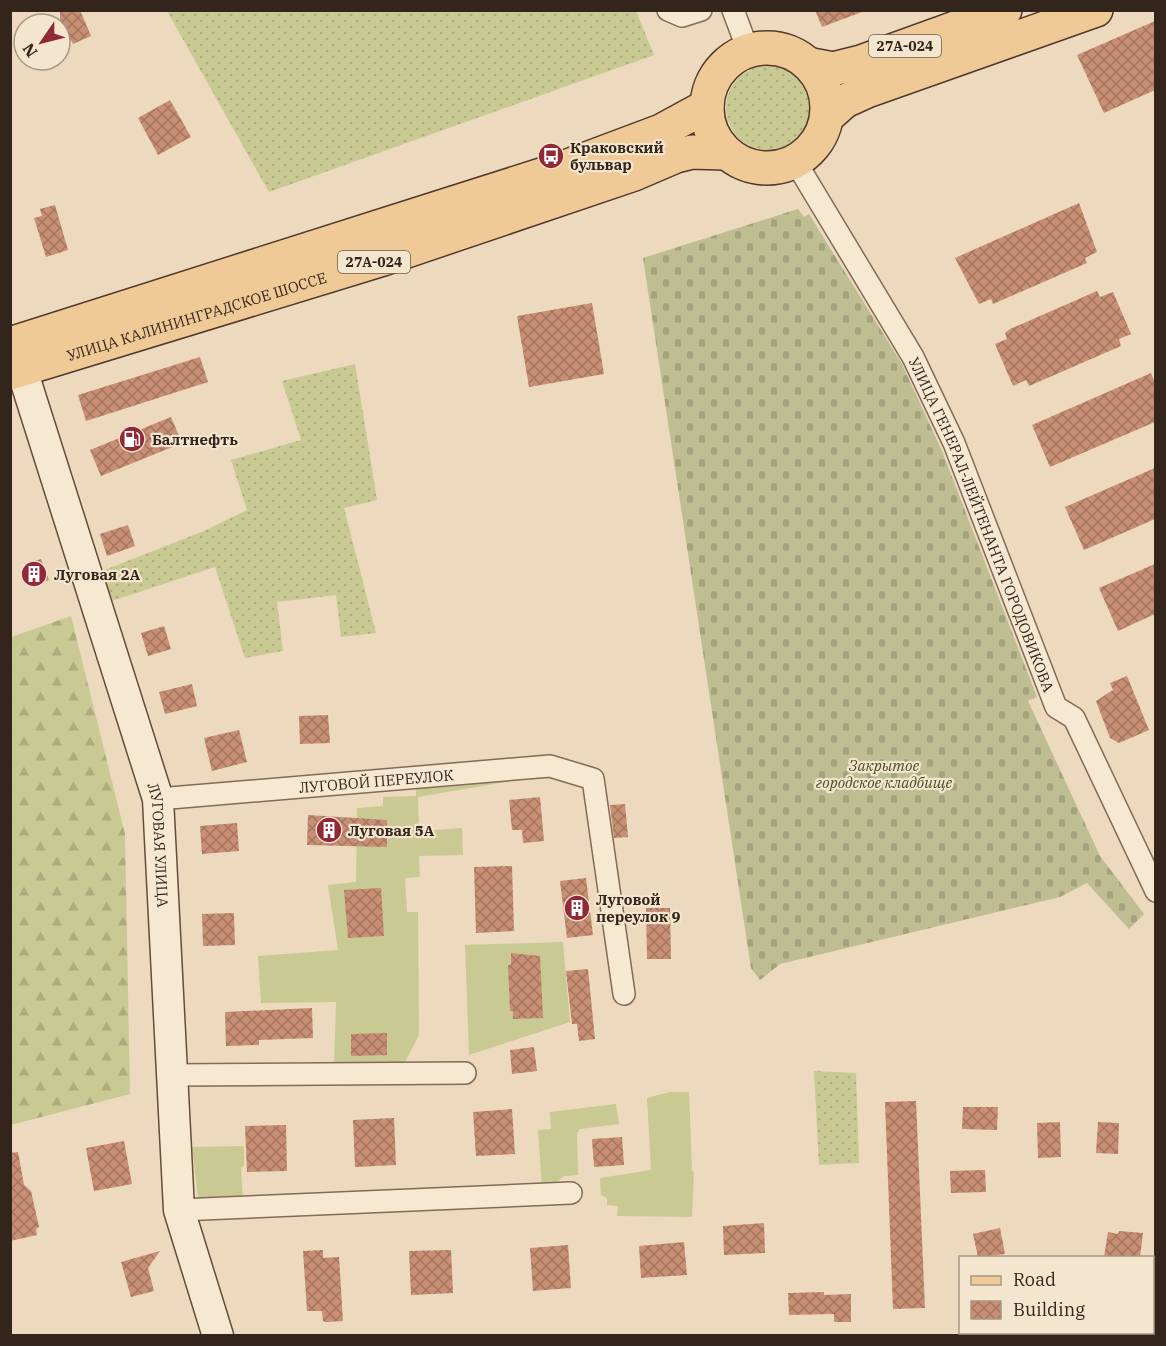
<svg xmlns="http://www.w3.org/2000/svg" width="1166" height="1346" font-family="'IBM Plex Serif',serif">
  <defs>
    <pattern id="grass-dots" width="8" height="8" patternUnits="userSpaceOnUse" patternTransform="scale(1.5)"><rect width="8" height="8" fill="#c9c993"/><path d="M2 2h.1M6 6h.1" fill="none" stroke="#adac7e" stroke-width="1.8" stroke-linecap="round"/></pattern>
    <pattern id="forest-firs" width="22" height="20" patternUnits="userSpaceOnUse" patternTransform="scale(1.5)"><rect width="22" height="20" fill="#c9c993"/><path d="M5 1l3.5 6h-7zM16 11l3.5 6h-7z" fill="#adac7e"/></pattern>
    <pattern id="cemetery-stones" width="16" height="16" patternUnits="userSpaceOnUse" patternTransform="scale(1.5)"><rect width="16" height="16" fill="#bebe92"/><path d="M2 7V4a2 2 0 0 1 4 0v3zM10 15v-3a2 2 0 0 1 4 0v3z" fill="#a4a37d"/></pattern>
    <pattern id="building-cross-hatch" width="8" height="8" patternUnits="userSpaceOnUse" patternTransform="scale(1.5)"><rect width="8" height="8" fill="#c98f75"/><path d="M0 0l8 8M0 8l8-8" fill="none" stroke="#a4755f"/></pattern>
  </defs>
  <rect width="100%" height="100%" fill="#ecd9be"/>
  <path fill="url(#grass-dots)" d="M167 11H636L654 55 269 192Z
    M726 108a42 42 0 1 1 84 0a42 42 0 1 1-84 0Z
    M355 364 377 500 344 508 376 633 341 637 336 595 277 602 283 651 245 658 215 567 112 601 102 571 204 531 247 510 231 460 301 440 282 381Z
    M814 1071 856 1073 859 1163 819 1165Z"/>
  <path fill="url(#forest-firs)" d="M71 616 125 834 130 1094 11 1125V637Z"/>
  <path fill="url(#cemetery-stones)" d="M798 209 804 217 809 214 902 364 942 451 1037 697 1028 701 1100 856 1144 914 1129 929 1087 883 1060 897 780 964 760 980 751 968 643 258Z"/>
  <path fill="#c9c993" d="M547 775 418 797 419 831 462 828 463 855 419 856 420 877 405 878 407 912H418L419 1035 402 1068H334L336 1002 261 1003 258 956 338 950 328 885 356 882 357 808 383 806V797L416 796V787Z
    M563 942 570 1022 469 1055 465 945Z
    M670 1092H689L692 1171 694 1172 692 1217 617 1216 618 1206 607 1205V1198L601 1195 600 1178 651 1170 647 1098Z
    M616 1104 619 1124 580 1129 577 1133 578 1175 564 1176 552 1186 542 1188 538 1130 551 1129 550 1112Z
    M244 1146V1166L241 1168 243 1202 204 1204 198 1197 192 1147Z"/>
  <path fill="url(#building-cross-hatch)" d="M60 10H80L91 36 73 44 71 40 60 45Z
    M815 10H862V12L822 27Z
    M1155 21V90L1104 113 1077 55Z
    M170 100 191 137 158 155 138 118Z
    M1079 203 1097 252 1085 258 1087 263 993 304 991 299 979 304 955 258Z
    M55 205 68 250 46 257 34 218 42 216 40 209Z
    M1097 291 1100 297 1113 292 1131 334 1119 339 1121 346 1029 386 1026 380 1013 386 995 344 1007 339 1005 333 1010 329Z
    M592 303 604 374 529 387 517 316Z
    M200 357 208 382 86 421 78 395Z
    M1151 373 1155 383V422L1050 467 1032 425Z
    M171 417 182 443 101 476 90 450Z
    M1155 468V519L1084 550 1065 507Z
    M128 525 135 546 107 556 100 534Z
    M41 559 49 580 32 586 25 564Z
    M1155 564V614L1118 631 1099 588Z
    M164 626 171 649 148 656 141 633Z
    M1127 676 1149 730 1119 743 1110 738 1096 701 1113 690 1110 683Z
    M192 684 197 706 165 714 159 692Z
    M328 715 330 743 300 744 299 716Z
    M239 730 247 762 212 771 204 738Z
    M540 797 544 841 523 843 522 830H512L509 800Z
    M625 804 628 837 614 838 610 805Z
    M308 815 387 820V847L307 845Z
    M237 823 239 851 202 854 200 826Z
    M512 866 514 931 476 933 474 867Z
    M586 878 593 935 567 938 560 881Z
    M381 888 384 936 348 938 344 890Z
    M646 908H670L671 959H647Z
    M234 913 235 945 203 946 202 914Z
    M511 953 540 956 543 1018 513 1019V1011H510L508 965H511Z
    M588 969 595 1039 579 1041 577 1024H572L566 971Z
    M312 1008 313 1038 259 1040V1045L226 1046 225 1012Z
    M387 1033V1055L351 1056V1034Z
    M534 1047 537 1071 512 1074 510 1050Z
    M916 1101 925 1308 893 1309 885 1102Z
    M963 1107H998L997 1130 962 1129Z
    M512 1109 515 1154 476 1156 473 1112Z
    M394 1118 396 1165 355 1167 353 1120Z
    M1060 1122 1061 1157 1038 1158 1037 1123Z
    M1098 1122 1119 1123 1118 1154 1096 1153Z
    M286 1125 287 1171 247 1172 245 1126Z
    M622 1137 624 1165 594 1167 592 1139Z
    M124 1141 132 1184 94 1191 86 1148Z
    M18 1152 24 1185 31 1191 39 1227 36 1229 37 1235 10 1241V1153Z
    M985 1170 986 1192 951 1193 950 1171Z
    M764 1223 765 1253 724 1255 723 1226Z
    M1000 1228 1005 1254 978 1257 973 1234Z
    M1119 1231 1143 1233 1140 1257H1104L1108 1232 1118 1234Z
    M684 1242 687 1275 641 1278 639 1246Z
    M568 1245 571 1288 533 1291 530 1248Z
    M323 1250V1258L339 1257 343 1321 326 1322 323 1321 322 1311H307L303 1251Z
    M451 1250 453 1293 411 1295 409 1251Z
    M160 1251 148 1268 154 1291 131 1297 121 1262Z
    M824 1292V1295L851 1294V1322H834V1314L789 1315 788 1293Z"/>
  <g fill="none" stroke-linecap="round" stroke-linejoin="round">
    <g stroke="#846a58" stroke-width="24">
      <g id="street">
        <path d="M668 10 682 16 701 10"/>
        <path d="M733 10 748 50"/>
        <path id="s1" d="M795 161 913 357 954 443 1056 707 1074 718 1156 891"/>
        <path id="s2" d="M158 799 550 766 593 779 624 994"/>
        <path d="M173 1075 465 1073"/>
        <path d="M179 1210 571 1193"/>
        <path d="M1152 1328H1156"/>
        <path d="M979 1336 1045 1332"/>
      </g>
    </g>
    <g stroke="#654c3b" stroke-width="33">
      <g id="secondary">
        <path id="s3" d="M22 370 158 799 179 1210 218 1336"/>
      </g>
    </g>
    <g stroke="#51392c" stroke-width="36">
      <g id="primary">
        <circle cx="767" cy="108" r="60"/>
        <path d="M812 65 833 69 861 62 1005 10"/>
        <path d="M828 116 845 101 867 91 1096 10"/>
        <path d="M10 344 557 170 661 131 707 106"/>
        <path id="s4" d="M10 373 383 259 634 174 676 156 692 152 724 153"/>
      </g>
    </g>
    <use href="#street" stroke="#f7e8d1" stroke-width="21"/>
    <use href="#secondary" stroke="#f7e8d1" stroke-width="30"/>
    <use href="#primary" stroke="#efca96" stroke-width="33"/>
  </g>
  <defs>
    <g id="bus-disc" transform="scale(1.35)"><circle r="9.5" fill="#912936" stroke="#f4e5ce"/><path d="M-5-6H5V4H4V6H2V4H-2V6H-4V4H-5ZM-3.5-4V0h7V-4ZM-3.5 1.2v1.5H-2V1.2ZM2 1.2v1.5H3.5V1.2Z" fill="#fff"/></g>
    <g id="fuel-disc" transform="scale(1.35)"><circle r="9.5" fill="#912936" stroke="#f4e5ce"/><path d="M-5.5-6h7V0h2V4h1.3V-2.5L3-4.5l.8-.8L6-3V5H2.5V1h-1V6h-7ZM-4.2-4.7v3.2H.2V-4.7Z" fill="#fff"/></g>
    <g id="building-disc" transform="scale(1.35)"><circle r="9.5" fill="#912936" stroke="#f4e5ce"/><path d="M-4-6H4V6H1V3H-1V6H-4ZM-2.5-4.3h1.7v1.8h-1.7ZM.8-4.3h1.7v1.8H.8ZM-2.5-1h1.7V.8h-1.7ZM.8-1h1.7V.8H.8Z" fill="#fff"/></g>
  </defs>
  <g fill-rule="evenodd">
    <use href="#bus-disc" x="551" y="156"/>
    <use href="#fuel-disc" x="132" y="439"/>
    <use href="#building-disc" x="34" y="574"/>
    <use href="#building-disc" x="329" y="830"/>
    <use href="#building-disc" x="577" y="908"/>
  </g>
  <g text-anchor="middle" dominant-baseline="central" stroke-width="4.5" stroke-linejoin="round" paint-order="stroke">
    <g fill="#f4e5ce" stroke="#6e5f51" stroke-width="1.5">
      <rect x="869" y="35" width="72" height="22" rx="4.5"/>
      <rect x="338" y="251" width="72" height="22" rx="4.5"/>
    </g>
    <g font-size="14" font-weight="bold" fill="#34251c">
      <text x="905" y="46">27А-024</text>
      <text x="374" y="262">27А-024</text>
    </g>
    <g font-size="15" font-weight="bold" fill="#34251c" stroke="#f4e5ce" text-anchor="start">
      <text x="570" y="147">Краковский<tspan x="570" dy="17">бульвар</tspan></text>
      <text x="152" y="439">Балтнефть</text>
      <text x="54" y="574">Луговая 2А</text>
      <text x="348" y="830">Луговая 5А</text>
      <text x="596" y="899">Луговой<tspan x="596" dy="17">переулок 9</tspan></text>
    </g>
    <g font-size="15" fill="#34251c" stroke="#f4e5ce">
      <text stroke="none"><textPath href="#s4" startOffset="195">УЛИЦА КАЛИНИНГРАДСКОЕ ШОССЕ</textPath></text>
      <text stroke="none"><textPath href="#s1" startOffset="410">УЛИЦА ГЕНЕРАЛ-ЛЕЙТЕНАНТА ГОРОДОВИКОВА</textPath></text>
      <text stroke="none"><textPath href="#s2" startOffset="219">ЛУГОВОЙ ПЕРЕУЛОК</textPath></text>
      <text stroke="none"><textPath href="#s3" startOffset="496">ЛУГОВАЯ УЛИЦА</textPath></text>
    </g>
    <g font-size="15" font-style="italic" fill="#494f23" stroke="#f4e5ce">
      <text x="884" y="765">Закрытое<tspan x="884" dy="17">городское кладбище</tspan></text>
    </g>
  </g>
  <rect width="1166" height="1346" fill="none" stroke="#34251c" stroke-width="24"/>
  <rect x="959" y="1256" width="195" height="78" fill="#f4e5ce" stroke="#a79887" stroke-width="1.5"/>
  <rect x="971" y="1276" width="30" height="9" fill="#efca96" stroke="#a79887" stroke-width="1.5"/>
  <text x="1013" y="1286" font-size="18" fill="#34251c">Road</text>
  <rect x="971" y="1301" width="30" height="18" fill="url(#building-cross-hatch)" stroke="#a79887" stroke-width="1.5"/>
  <text x="1013" y="1316" font-size="18" fill="#34251c">Building</text>
  <g transform="translate(42 42) rotate(235)"><circle r="28" fill="#f4e5ce" stroke="#a79887" stroke-width="1.5"/>
  <path d="M0-4.5L10 22L0 15L-10 22Z" fill="#912936"/>
  <text y="-9" font-size="16" font-weight="bold" text-anchor="middle" fill="#34251c">N</text>
  </g>
</svg>
